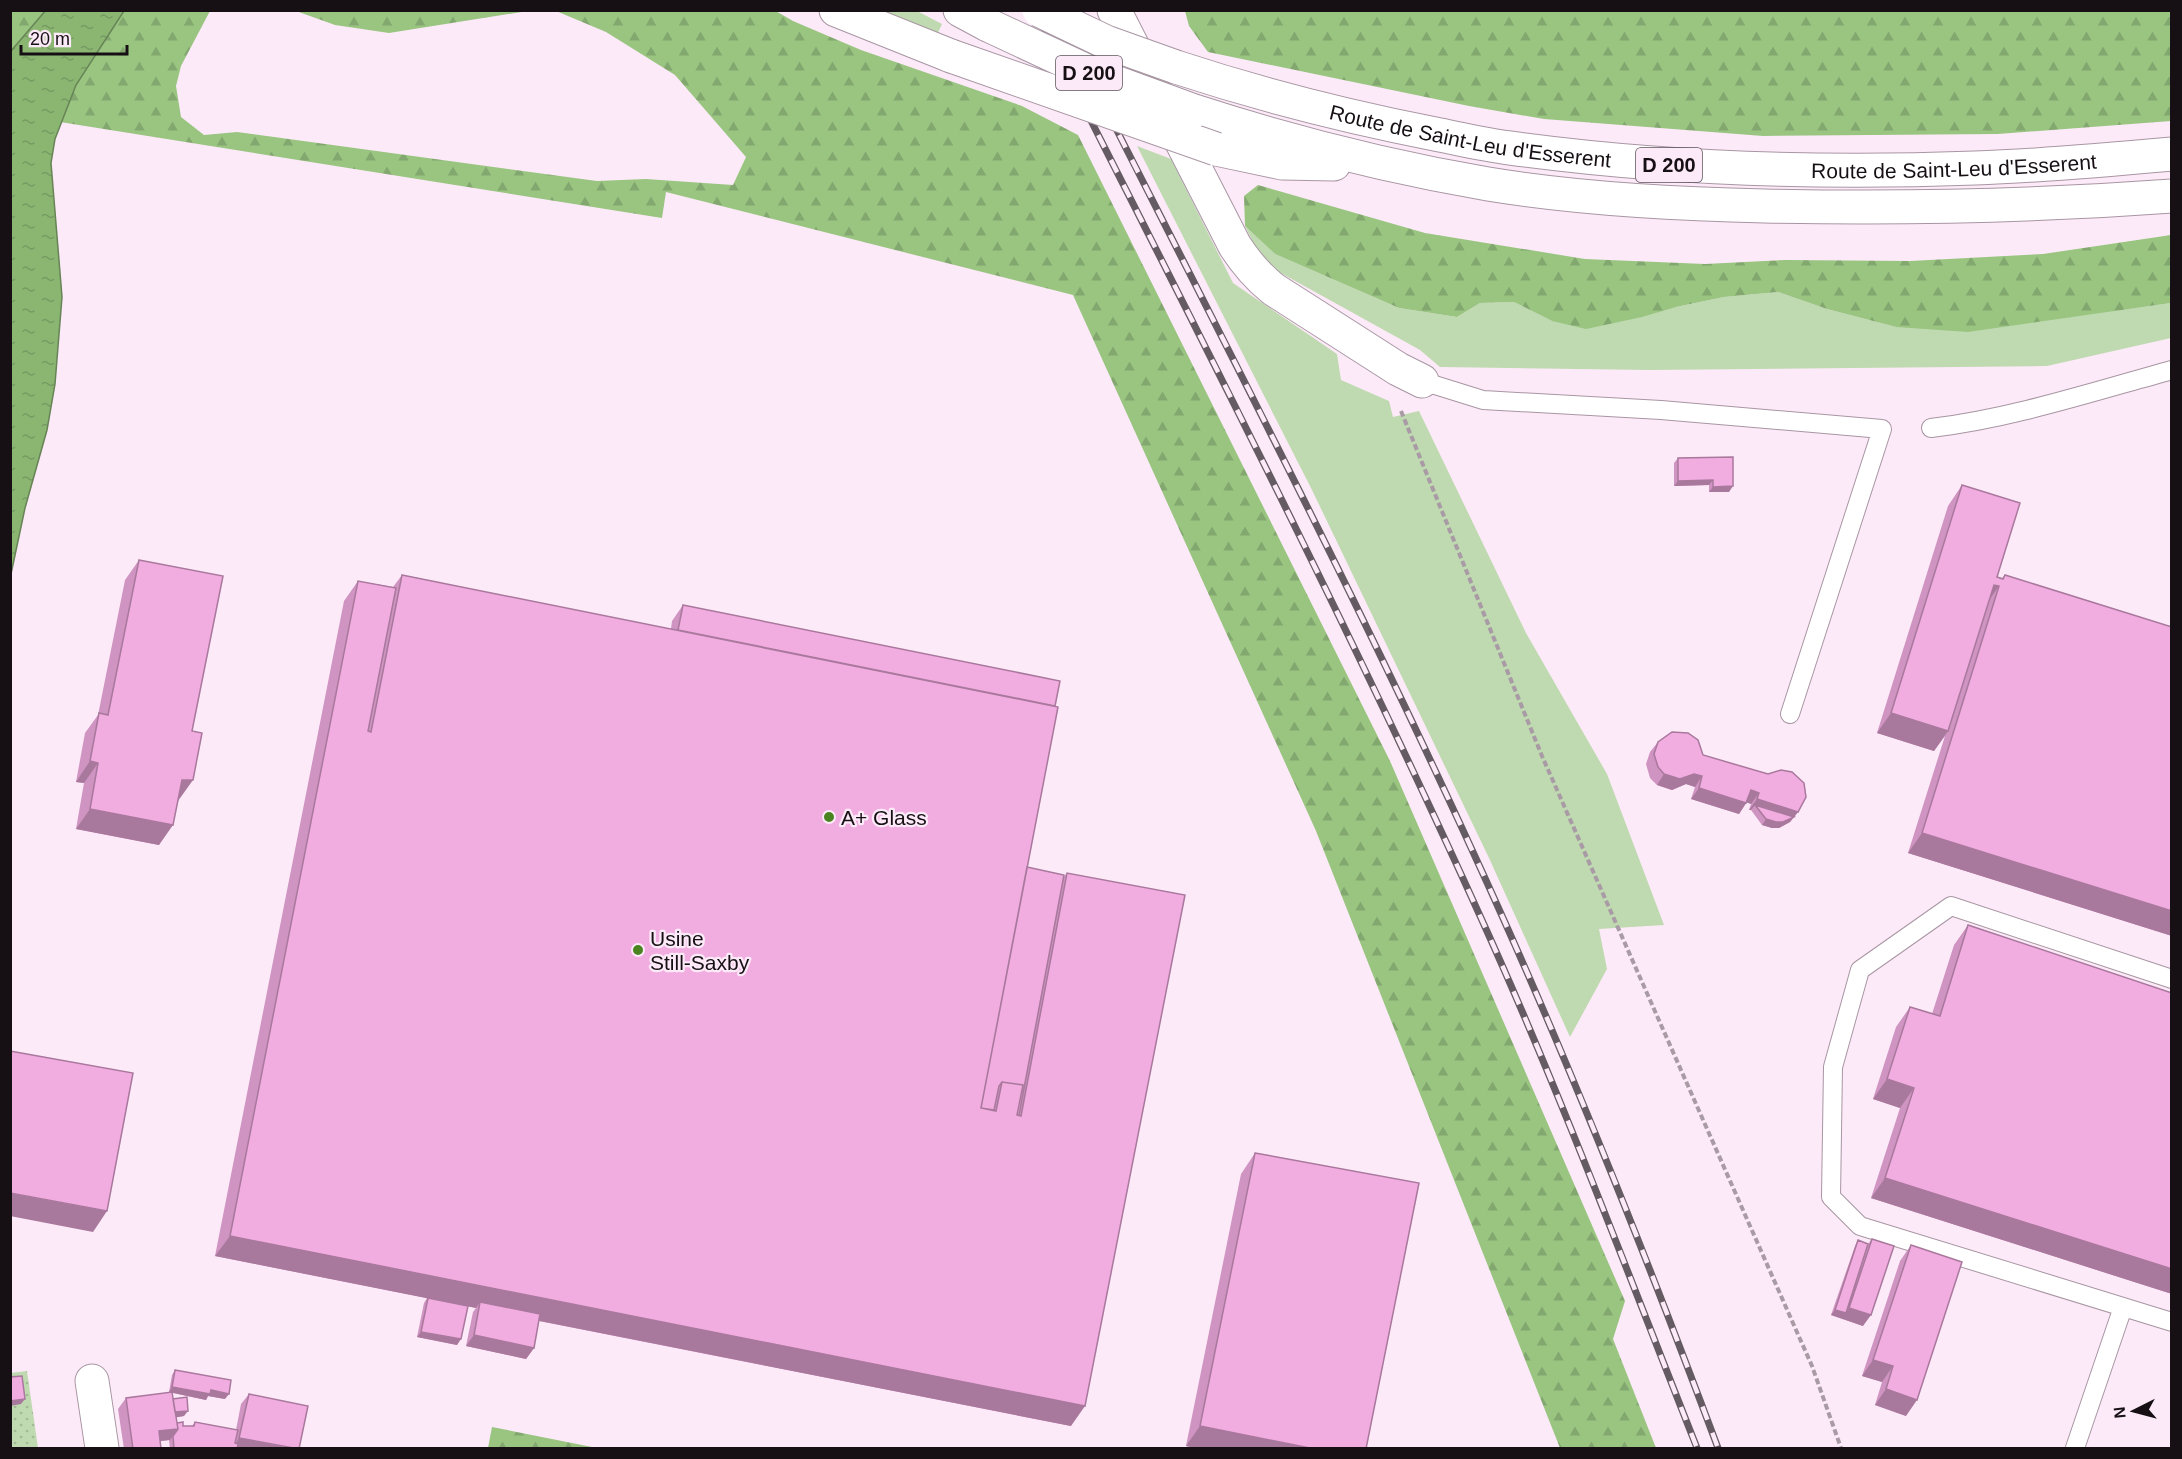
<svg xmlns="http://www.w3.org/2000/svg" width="2182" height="1459" font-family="Arial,sans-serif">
  <defs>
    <pattern id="forest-firs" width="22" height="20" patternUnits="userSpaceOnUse" patternTransform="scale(1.5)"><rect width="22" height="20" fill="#99c581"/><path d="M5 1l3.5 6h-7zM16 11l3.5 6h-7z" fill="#83a86f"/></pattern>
    <pattern id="park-dots" width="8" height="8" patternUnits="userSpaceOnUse" patternTransform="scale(1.5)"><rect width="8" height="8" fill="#bfdab0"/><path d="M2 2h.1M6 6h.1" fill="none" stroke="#a3ba96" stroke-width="1.8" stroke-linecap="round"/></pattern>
    <pattern id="water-ripples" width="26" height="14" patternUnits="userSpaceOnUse" patternTransform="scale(1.5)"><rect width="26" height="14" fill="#8ab672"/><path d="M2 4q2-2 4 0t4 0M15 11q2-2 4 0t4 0" fill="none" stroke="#769b62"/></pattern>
  </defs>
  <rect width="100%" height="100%" fill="#fdeaf8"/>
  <path fill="#bfdab0" d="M866 11H917L942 24 936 37Z
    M1137 146 1171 159 1233 283 1337 354 1341 380 1389 401 1393 417 1419 411 1526 633 1607 774 1664 925 1599 929 1607 969 1570 1037 1489 858 1312 490Z
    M1245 226 1275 254 1399 308 1457 317 1480 303 1514 302 1552 321 1676 307 1724 297 1778 292 1827 309 1896 327 2061 318 2171 303V338L2047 366 1650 370 1440 367 1420 350 1263 263Z"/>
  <path fill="url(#forest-firs)" d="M774 10 793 21 861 50 1022 106 1078 135 1390 761 1625 1301 1613 1339 1656 1448H1560L1316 831 1073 295 666 192 662 218 60 122 76 85 124 11H210L181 66 176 86 181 117 204 135 237 132 597 181 646 179 733 185 746 157 675 75 606 32 556 11Z
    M12 11H46L11 51 10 14Z
    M296 11H528L389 33 335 25Z
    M1185 11H2171V121L1998 134 1763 136 1544 119 1469 106 1208 52 1189 26Z
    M1258 185 1425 233 1585 259 1705 264 1785 260 1910 261 2043 254 2171 235V303L1968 332 1896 327 1827 309 1778 292 1724 297 1676 307 1642 317 1586 329 1552 321 1514 302 1480 303 1457 317 1399 308 1275 254 1245 226 1244 196Z
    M492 1427 597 1448H488Z"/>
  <path fill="url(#park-dots)" d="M27 1371 38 1448H11V1373Z"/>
  <path fill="url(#water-ripples)" stroke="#678456" stroke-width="1.5" d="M46 10 124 11 76 85 55 139 51 163 62 297 55 384 47 430 25 508 11 574V51Z"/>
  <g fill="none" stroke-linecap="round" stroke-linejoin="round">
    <g stroke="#a896a3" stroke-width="20">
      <path id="service" d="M1422 381 1483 400 1661 410 1882 429 1790 714
        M1931 428C2013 418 2092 392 2172 370
        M2172 979 1951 906 1860 970 1833 1067 1831 1197 1860 1226 2172 1322
        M2075 1448 2123 1307"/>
    </g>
    <g stroke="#a896a3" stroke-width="35">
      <path id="minor" d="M1114 10 1235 246C1246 263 1257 276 1273 289L1398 369 1422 381
        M92 1381 102 1448"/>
    </g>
    <g stroke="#a896a3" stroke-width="35">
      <g id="primary">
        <path d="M836 10 951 56"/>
        <path d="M960 10 988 25"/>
        <path id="s1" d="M1176 67C1261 95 1348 117 1435 134 1460 139 1485 145 1510 148 1664 169 1819 174 1975 168 2040 166 2106 160 2172 154"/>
        <path d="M1194 111C1290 142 1389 167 1488 184 1579 199 1673 204 1765 206 1901 209 2036 206 2172 196"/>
        <path d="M1216 149 1282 163 1334 164"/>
      </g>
    </g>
    <path stroke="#a99ba5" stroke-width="4" stroke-dasharray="6 3" stroke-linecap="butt" d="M1401 411 1542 756 1812 1366 1841 1448"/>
    <use href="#service" stroke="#fff" stroke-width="18"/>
    <use href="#minor" stroke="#fff" stroke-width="33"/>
    <use href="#primary" stroke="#fff" stroke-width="33"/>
    <g stroke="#655b63" stroke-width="7">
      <path id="rail" d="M1035 10C1187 311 1342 611 1481 918 1560 1092 1627 1271 1697 1448
        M1056 10C1197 290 1343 568 1473 852 1563 1047 1643 1247 1718 1448"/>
    </g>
    <use href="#rail" stroke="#fdeaf8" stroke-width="4.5" stroke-dasharray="14" stroke-linecap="butt"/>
    <g stroke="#a896a3" stroke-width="35" stroke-linecap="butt">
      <path id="primary-bridge" d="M1039 10 1106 42 1176 67
        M988 25 1093 74 1194 111
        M951 56 1216 149"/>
    </g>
    <use href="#primary-bridge" stroke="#fff" stroke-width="33"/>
  </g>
  <path fill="#cf94c1" d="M1733 457 1729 492H1709V485L1674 486V463L1678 458Z
    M1962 485 1997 577 2002 578 2005 575 2172 627V936L1908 853 1945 736 1934 751 1877 733 1948 506Z
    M139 560 178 801 159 845 76 829 84 783 76 782 85 733 98 715 125 580Z
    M402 575 671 629 672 621 683 605 1027 867 1063 878 1067 873 1071 1426 539 1321 534 1348 526 1359 466 1346 473 1312 476 1308 468 1306 457 1345 417 1337 424 1303 427 1298 215 1256 344 601 358 581 393 587Z
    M1658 742 1703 755 1798 812 1790 822 1779 828H1772L1762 825 1751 810H1749L1751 804 1747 802 1739 814 1691 799 1695 787 1686 784 1672 790 1657 785 1650 778 1646 764 1650 752Z
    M1968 925 2172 993V1294L1871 1198 1900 1108 1873 1099 1896 1027 1910 1007 1932 1014 1954 945Z
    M1255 1153 1366 1449H1199L1186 1446 1241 1174Z
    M1872 1239 1863 1326 1831 1315 1855 1246 1858 1240 1868 1244Z
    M1911 1245 1906 1416 1875 1405 1882 1382 1862 1376 1900 1261Z
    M175 1370 225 1399 208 1396 206 1400 173 1393V1399L184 1416 176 1417 177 1423 183 1426H192L195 1422 236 1430 241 1404 249 1394 299 1449H170L169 1440 160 1441 161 1449H124L118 1409 126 1398 171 1393 169 1392 172 1375Z"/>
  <path fill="#a9789d" d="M1713 480 1709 485 1674 486 1678 481Z
    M1733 486 1729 492H1709L1713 487Z
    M1994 585 1999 586 1985 606Z
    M1891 713 1948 731 1934 751 1877 733Z
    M90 761 98 763 84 783 76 782Z
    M1664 774H1694L1702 776 1695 787 1686 784 1672 790 1657 785Z
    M182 780H193L178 801 168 800Z
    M1699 788 1746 803 1739 814 1691 799Z
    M1751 790 1759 793 1751 804 1743 801Z
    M1757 799 1798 812 1790 822 1779 828H1772L1762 825 1766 819 1755 805 1751 810H1749Z
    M90 809 173 825 159 845 76 829Z
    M1922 833 2172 911V936L1908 853Z
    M1887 1079 1914 1088 1900 1108 1873 1099Z
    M1885 1178 2172 1269V1294L1871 1198Z
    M10 1193 107 1211 93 1232 10 1216Z
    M230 1236 1085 1406 1071 1426 479 1309 480 1302 476 1308 215 1256Z
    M1849 1308 1871 1315 1863 1326 1831 1315 1835 1310 1846 1313Z
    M421 1332 461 1339 457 1345 417 1337Z
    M474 1335 534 1348 526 1359 466 1346Z
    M1873 1360 1893 1366 1882 1382 1862 1376Z
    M172 1387 211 1390 229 1394 225 1399 208 1396 206 1400 169 1392Z
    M1886 1389 1917 1400 1906 1416 1875 1405Z
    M25 1399 21 1404 10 1406V1401Z
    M188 1411 184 1416 167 1419 171 1413Z
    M1200 1426 1315 1449H1199L1186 1446Z
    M178 1429 170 1440 151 1442 159 1431Z
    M239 1438 295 1449H232Z"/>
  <path fill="#f1ace0" stroke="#a9789d" stroke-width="1.5" d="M1733 457V486L1713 487V480L1678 481V458Z
    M1962 485 2020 503 1997 577 2003 579 2005 575 2172 627V911L1922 833 1999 586 1994 585 1948 731 1891 713Z
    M139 560 223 576 192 731 202 733 193 780H182L173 825 90 809 98 763 90 761 99 713 108 715Z
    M402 575 1058 707 981 1108 996 1111 1002 1082 1023 1085 1017 1115 1021 1116 1067 873 1185 895 1085 1406 230 1236 358 581 396 588 368 731 371 732Z
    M683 605 1060 681 1055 706 678 630Z
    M1672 732 1688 733 1698 740 1703 755 1768 774 1781 770 1792 772 1804 783 1806 797 1798 812 1757 799 1759 793 1751 790 1746 803 1699 788 1702 776 1694 774 1680 779 1664 774 1658 767 1654 754 1658 742Z
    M1755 805 1794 817 1783 822H1776L1766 819Z
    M1027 867 1064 875 1019 1115H1017L1023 1085 1002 1082 999 1086 994 1110 981 1108Z
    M1968 925 2172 993V1269L1885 1178 1914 1088 1887 1079 1910 1007 1940 1016Z
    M10 1051 133 1073 107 1211 10 1193Z
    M1255 1153 1419 1183 1366 1449H1315L1200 1426Z
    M1872 1239 1894 1246 1871 1315 1849 1308Z
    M1858 1240 1868 1244 1846 1313 1835 1310Z
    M1911 1245 1962 1262 1917 1400 1886 1389 1893 1366 1873 1360Z
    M428 1298 468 1306 461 1339 421 1332Z
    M480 1302 540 1314 534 1348 474 1335Z
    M175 1370 231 1380 229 1394 211 1390 210 1394 172 1387Z
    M22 1376 25 1399 10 1401V1377Z
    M172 1392 178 1429 159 1431 161 1449H133L126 1398Z
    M249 1394 308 1406 299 1449 239 1438Z
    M187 1397 188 1411 175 1412 173 1399Z
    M183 1422V1426H194L195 1422 238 1430 235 1443 238 1444 237 1449H174L173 1436 178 1429 177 1423Z"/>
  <g fill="#4a8420" stroke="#fdeaf8" stroke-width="2">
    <circle cx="829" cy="817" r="6"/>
    <circle cx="638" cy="950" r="6"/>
  </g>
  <g text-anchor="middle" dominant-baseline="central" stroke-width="4.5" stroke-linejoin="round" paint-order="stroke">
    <g fill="#fdeaf8" stroke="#5b5159" stroke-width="1.5">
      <rect x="1056" y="56" width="66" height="34" rx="4.5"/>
      <rect x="1636" y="148" width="66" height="34" rx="4.5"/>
    </g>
    <g font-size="20" font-weight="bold" fill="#161015">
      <text x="1089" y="73">D 200</text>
      <text x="1669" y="165">D 200</text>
    </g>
    <g font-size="21" fill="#161015" stroke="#fdeaf8">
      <text stroke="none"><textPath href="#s1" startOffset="303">Route de Saint-Leu d'Esserent</textPath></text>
      <text stroke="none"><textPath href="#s1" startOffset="789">Route de Saint-Leu d'Esserent</textPath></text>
    </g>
    <g font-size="21" fill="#161015" stroke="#fdeaf8" text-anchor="start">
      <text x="841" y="817">A+ Glass</text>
      <text x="650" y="938">Usine<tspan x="650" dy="24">Still-Saxby</tspan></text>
    </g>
  </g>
  <rect width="2182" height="1459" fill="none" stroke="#161015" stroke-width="24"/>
  <g transform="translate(2134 1411) rotate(264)" stroke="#fdeaf8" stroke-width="4.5" paint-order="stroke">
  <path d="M0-4.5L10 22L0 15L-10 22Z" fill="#161015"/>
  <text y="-9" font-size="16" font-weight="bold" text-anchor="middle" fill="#161015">N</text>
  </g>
  <path d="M21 45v9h106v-9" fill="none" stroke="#161015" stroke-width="3"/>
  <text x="30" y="45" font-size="18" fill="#161015" stroke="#fdeaf8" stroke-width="4.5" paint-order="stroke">20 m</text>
</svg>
